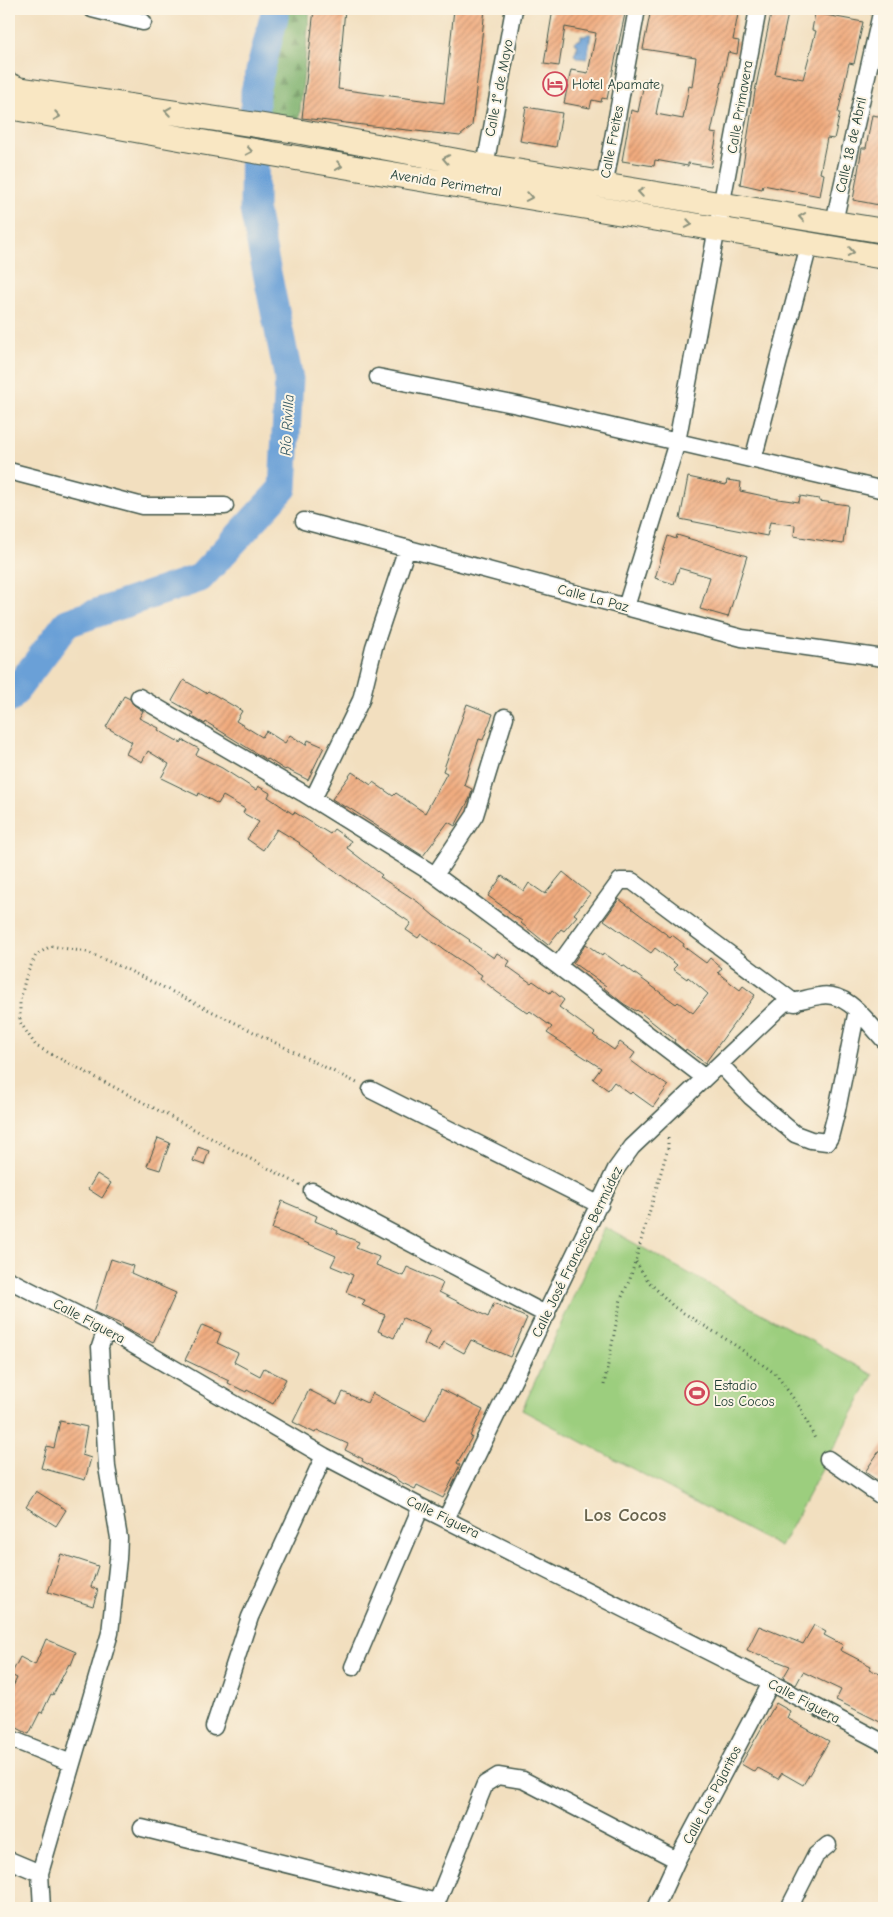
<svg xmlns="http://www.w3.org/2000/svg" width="893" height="1917" font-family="'Comic Neue',sans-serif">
  <defs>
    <pattern id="forest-firs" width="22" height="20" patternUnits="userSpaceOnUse" patternTransform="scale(1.25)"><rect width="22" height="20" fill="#7db16d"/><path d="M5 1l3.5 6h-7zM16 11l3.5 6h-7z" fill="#66915a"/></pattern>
    <pattern id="water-ripples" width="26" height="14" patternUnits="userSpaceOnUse" patternTransform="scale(1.25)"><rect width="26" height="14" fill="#6aa0d7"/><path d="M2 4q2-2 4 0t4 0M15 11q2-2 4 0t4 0" fill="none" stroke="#5784af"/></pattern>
    <pattern id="building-hatch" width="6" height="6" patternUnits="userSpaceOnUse" patternTransform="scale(1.25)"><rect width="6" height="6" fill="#f1ab7e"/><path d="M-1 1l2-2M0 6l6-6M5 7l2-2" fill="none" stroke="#c38c68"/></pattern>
  </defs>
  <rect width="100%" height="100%" fill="#fcf5e5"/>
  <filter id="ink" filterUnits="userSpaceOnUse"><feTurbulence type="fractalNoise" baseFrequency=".02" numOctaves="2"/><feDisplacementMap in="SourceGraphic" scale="10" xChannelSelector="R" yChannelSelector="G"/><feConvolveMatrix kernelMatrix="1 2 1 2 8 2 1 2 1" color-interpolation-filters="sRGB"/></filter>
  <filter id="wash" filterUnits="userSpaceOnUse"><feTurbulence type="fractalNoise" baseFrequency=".0096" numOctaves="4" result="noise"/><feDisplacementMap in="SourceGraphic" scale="20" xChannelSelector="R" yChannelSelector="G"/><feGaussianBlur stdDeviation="1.12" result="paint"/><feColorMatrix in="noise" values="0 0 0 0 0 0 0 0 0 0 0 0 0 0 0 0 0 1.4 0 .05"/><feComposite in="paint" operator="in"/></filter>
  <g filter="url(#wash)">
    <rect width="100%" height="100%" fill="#f2dfbf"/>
    <path fill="url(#forest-firs)" stroke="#4e7750" d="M281 9H310L299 122 259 112 260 93Z"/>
    <path fill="#9cce7e" stroke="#5e8659" d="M605 1227 873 1375 780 1547 522 1410Z"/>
    <path fill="url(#water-ripples)" stroke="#446e86" d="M588 34H591L587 59 578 58 574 55 578 45 574 43 575 41 581 39V36H585Z"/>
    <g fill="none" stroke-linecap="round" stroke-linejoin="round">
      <path stroke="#6aa0d7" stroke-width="29" d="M9 699 67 623 200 578 283 488 289 379 254 210 255 91 276 9"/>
    </g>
    <g id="blocks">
      <path fill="url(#building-hatch)" d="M314 9H345L338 89 444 103 454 9H485L472 126 460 136 302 118Z
        M553 9H626L607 99 602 98 601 102 592 100 590 108 564 103 571 70 588 73 596 33 565 27 559 66 544 64Z
        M651 9H739L733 40 739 41 737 54 728 52 711 133 717 134 711 167 688 163V166L655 160 654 166 622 161 631 110 638 112 645 79 662 83 656 114 683 119 689 86 692 87 696 57 643 49Z
        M772 9H789L775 74 803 79 816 31 812 30 815 13 863 22 854 64 849 63 838 113H840L834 139 827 138 820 173 824 174 820 196 763 185 762 189 740 184 755 91Z
        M526 107 562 113 556 147 520 141Z
        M872 115 884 117V206L853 200 862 148H866Z
        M688 477 726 485 727 480 741 482 740 491 778 499 799 502 800 496 819 499V501L848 505 843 544 794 536 795 525 770 522 767 536 680 519Z
        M677 535 747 556 728 617 700 609 710 577 679 568 674 584 655 578 668 536 676 539Z
        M184 680 206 693 208 691 242 711 236 721 262 737 266 731 285 743 290 735 306 745 308 740 324 747 308 780 286 769 285 770 268 759 267 760 206 722 205 724 191 716 193 713 172 701Z
        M124 696 130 699 134 705 143 711 139 718 159 728 158 730 181 743 183 740 199 749 196 755 222 768 256 790 258 786 270 793 268 797 293 814 294 812 330 834 334 829 351 841 347 848 382 875 380 877 418 902 434 916 470 940 469 941 494 958 497 953 510 961 507 966 531 983 533 981 550 993 552 990 564 1000 559 1007 595 1033 593 1035 614 1050 620 1042 635 1053 630 1060 653 1077 654 1076 668 1086 653 1107 632 1092 630 1094 614 1082 608 1090 593 1079 601 1068 547 1033 552 1027 530 1011 528 1013 497 992 480 978 482 975 464 963 421 934 418 938 406 930 411 923 345 878 299 844 300 843 277 829 263 850 247 839 259 822 243 813 245 809 223 796 218 804 199 793 198 796 161 778 169 764 148 751 142 762 126 754 132 742 106 727Z
        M467 704 493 714 483 740 479 739 464 785 472 789 470 798 455 826 448 822 423 856 346 806 345 807 332 799 352 772 371 785 373 782 393 796 396 793 425 813 447 773 443 771Z
        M563 872 590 894 574 914 577 916 564 931 561 929 548 945 521 923 522 921 508 912 509 911 488 896 502 876 524 891 529 883 545 894Z
        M619 899 670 937 672 935 684 944 683 946 706 963 710 958 722 968 718 973 740 990 743 986 755 995 705 1063 686 1049 685 1051 674 1042 675 1040 637 1010 636 1011 624 1004 604 988 606 986 573 963 586 944 602 956 604 953 622 966 623 965 676 1004 678 1002 693 1013 708 994 688 977 687 979 673 969 677 965 655 948 651 953 604 920Z
        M158 1138 170 1143 160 1170 147 1166Z
        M198 1147 209 1151 204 1165 193 1161Z
        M97 1174 111 1183 102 1198 88 1189Z
        M282 1201 317 1216 315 1221 338 1231 337 1233 359 1242 356 1248 379 1257 376 1265 403 1276 407 1267 423 1274 443 1283 439 1292 488 1317 494 1303 527 1318 510 1357 471 1340 464 1353 444 1342 439 1351 424 1344 430 1330 403 1318 394 1338 378 1331 385 1315 362 1305 365 1300 346 1292 353 1275 331 1266 336 1256 293 1237 272 1229Z
        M111 1259 133 1266 131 1273 176 1293 153 1343 122 1327 123 1325 94 1312Z
        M202 1325 221 1333 217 1343 238 1353 234 1362 260 1376 264 1368 286 1379 273 1404 247 1390 246 1392 228 1383 229 1381 185 1360Z
        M441 1389 483 1410 470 1436 472 1437 457 1463 460 1465 443 1498 417 1485 415 1489 398 1481V1480L362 1461 363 1459 345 1450 348 1444 317 1430 315 1433 293 1422 309 1390 337 1404 343 1392 367 1403 372 1393 425 1421Z
        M60 1421 87 1427 82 1455 91 1458 85 1480 41 1468 47 1446 54 1448Z
        M884 1444V1485L865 1472Z
        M36 1491 66 1510 56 1526 26 1507Z
        M61 1554 98 1566 91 1587 98 1590 93 1606 48 1592Z
        M814 1625 826 1632 824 1635 843 1645 840 1650 871 1666 869 1669 884 1676V1724L836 1700 841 1690 803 1672 796 1685 783 1678 790 1666 761 1655 760 1656 747 1650 759 1626 803 1644Z
        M46 1639 76 1652 71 1665 69 1664 53 1695 51 1694 42 1713 40 1712 29 1734 9 1724V1695L17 1678 11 1675 20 1657 35 1665Z
        M776 1703 790 1711 787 1718 829 1741 803 1785 782 1773 778 1779 758 1768 755 1772 741 1764Z"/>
    </g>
  </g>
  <g filter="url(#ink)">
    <use href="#blocks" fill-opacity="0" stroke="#3f5549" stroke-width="1"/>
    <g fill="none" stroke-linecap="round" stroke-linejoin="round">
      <g stroke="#3f5549" stroke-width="19">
        <path id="minor" d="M92 9 143 22
          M483 177 514 9
          M604 187 637 9
          M834 222 882 9
          M378 377 518 405 884 490
          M753 460 809 245
          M9 471 143 506H225
          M304 521 742 638 884 658
          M626 607 677 442 758 9
          M139 697 303 793 435 875 558 966 705 1078
          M313 799 361 700 374 647 407 548
          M435 875 475 815 505 717
          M558 966 620 881H632L795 1003
          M720 1064 751 1097 795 1134 811 1140 827 1142 830 1137 837 1110 857 1010
          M371 1090 600 1205
          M312 1191 547 1315
          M9 1280 106 1329 324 1456 421 1507 771 1683 884 1743
          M828 1459 884 1498
          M446 1519 616 1169 632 1147 784 1003C797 1002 807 998 819 996 847 990 867 1022 884 1040
          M353 1667 421 1507
          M214 1727 250 1617 324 1456
          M9 1738 71 1763
          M142 1828 437 1902 485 1784 498 1776 523 1780 677 1860
          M9 1860 40 1873
          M42 1908 40 1873 110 1633 118 1559 119 1538 107 1467 100 1347 106 1329
          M655 1908 677 1860 771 1683
          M789 1908 816 1855 828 1845"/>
      </g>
      <g stroke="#3f5549" stroke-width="26">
        <path id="secondary" d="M9 85 18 89 296 131 484 166 884 231
          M9 107 207 143 884 257"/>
      </g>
      <path stroke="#3f5549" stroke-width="3" stroke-dasharray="1 4" stroke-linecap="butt" d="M300 1185 36 1046 20 1022V1001L26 976 36 955 51 946 87 952 126 969 357 1083
        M636 1262 648 1281 674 1307 732 1343 776 1374 801 1409 816 1441
        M604 1385 621 1299 630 1279 668 1148V1134"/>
      <use href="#minor" stroke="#fff" stroke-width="16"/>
      <use href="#secondary" stroke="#f9e7c3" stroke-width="24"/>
    </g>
    <defs><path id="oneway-chevron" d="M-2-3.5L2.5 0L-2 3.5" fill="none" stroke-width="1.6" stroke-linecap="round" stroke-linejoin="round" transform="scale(1.25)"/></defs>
    <g stroke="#8c927c">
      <use href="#oneway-chevron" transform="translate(168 111) rotate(-171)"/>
      <use href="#oneway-chevron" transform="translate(57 116) rotate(10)"/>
      <use href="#oneway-chevron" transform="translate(249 151) rotate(10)"/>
      <use href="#oneway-chevron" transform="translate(446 159) rotate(-169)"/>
      <use href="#oneway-chevron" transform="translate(339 166) rotate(9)"/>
      <use href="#oneway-chevron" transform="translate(641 192) rotate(-171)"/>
      <use href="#oneway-chevron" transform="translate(529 197) rotate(10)"/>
      <use href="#oneway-chevron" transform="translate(802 217) rotate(-171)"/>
      <use href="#oneway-chevron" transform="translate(689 224) rotate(10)"/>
      <use href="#oneway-chevron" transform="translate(851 252) rotate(9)"/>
    </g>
  </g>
  <defs>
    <g id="hotel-ring" transform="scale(1.25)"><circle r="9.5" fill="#fcf5e5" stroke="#d1495b" stroke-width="1.5"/><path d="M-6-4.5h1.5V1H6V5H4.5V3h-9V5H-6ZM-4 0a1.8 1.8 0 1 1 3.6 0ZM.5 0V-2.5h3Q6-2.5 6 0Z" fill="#d1495b"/></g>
    <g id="stadium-ring" transform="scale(1.25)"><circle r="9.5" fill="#fcf5e5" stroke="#d1495b" stroke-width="1.5"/><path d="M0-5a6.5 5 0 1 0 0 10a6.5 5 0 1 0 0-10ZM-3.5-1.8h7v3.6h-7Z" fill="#d1495b"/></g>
  </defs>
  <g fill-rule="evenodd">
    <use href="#hotel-ring" x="555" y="84"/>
    <use href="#stadium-ring" x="697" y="1393"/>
  </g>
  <g text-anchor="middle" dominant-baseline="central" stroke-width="4" stroke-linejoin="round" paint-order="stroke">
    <g font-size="14" fill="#1f3d34" stroke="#fcf5e5" text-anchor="start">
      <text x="572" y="84">Hotel Apamate</text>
      <text x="714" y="1385">Estadio<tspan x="714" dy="16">Los Cocos</tspan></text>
    </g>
    <g font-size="14" fill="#1f3d34" stroke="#fcf5e5">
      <text transform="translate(499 88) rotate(-79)">Calle 1° de Mayo</text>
      <text transform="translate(740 107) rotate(-80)">Calle Primavera</text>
      <text transform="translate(612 142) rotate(-79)">Calle Freites</text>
      <text transform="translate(851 145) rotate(-77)">Calle 18 de Abril</text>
      <text transform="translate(446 183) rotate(9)">Avenida Perimetral</text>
      <text transform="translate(593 598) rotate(15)">Calle La Paz</text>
      <text transform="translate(577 1252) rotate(-64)">Calle José Francisco Bermúdez</text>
      <text transform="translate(89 1321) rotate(28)">Calle Figuera</text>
      <text transform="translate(443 1517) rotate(26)">Calle Figuera</text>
      <text transform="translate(804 1701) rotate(28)">Calle Figuera</text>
      <text transform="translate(712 1795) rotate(-62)">Calle Los Pajaritos</text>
    </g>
    <g font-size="15" font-style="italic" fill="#365b65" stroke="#fcf5e5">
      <text transform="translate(287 425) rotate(-87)">Río Rivilla</text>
    </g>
    <g font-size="19" font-weight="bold" fill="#68644e" stroke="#fcf5e5">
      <text x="625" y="1515">Los Cocos</text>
    </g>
  </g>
  <rect width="893" height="1917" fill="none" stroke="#fcf5e5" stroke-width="30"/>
</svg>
